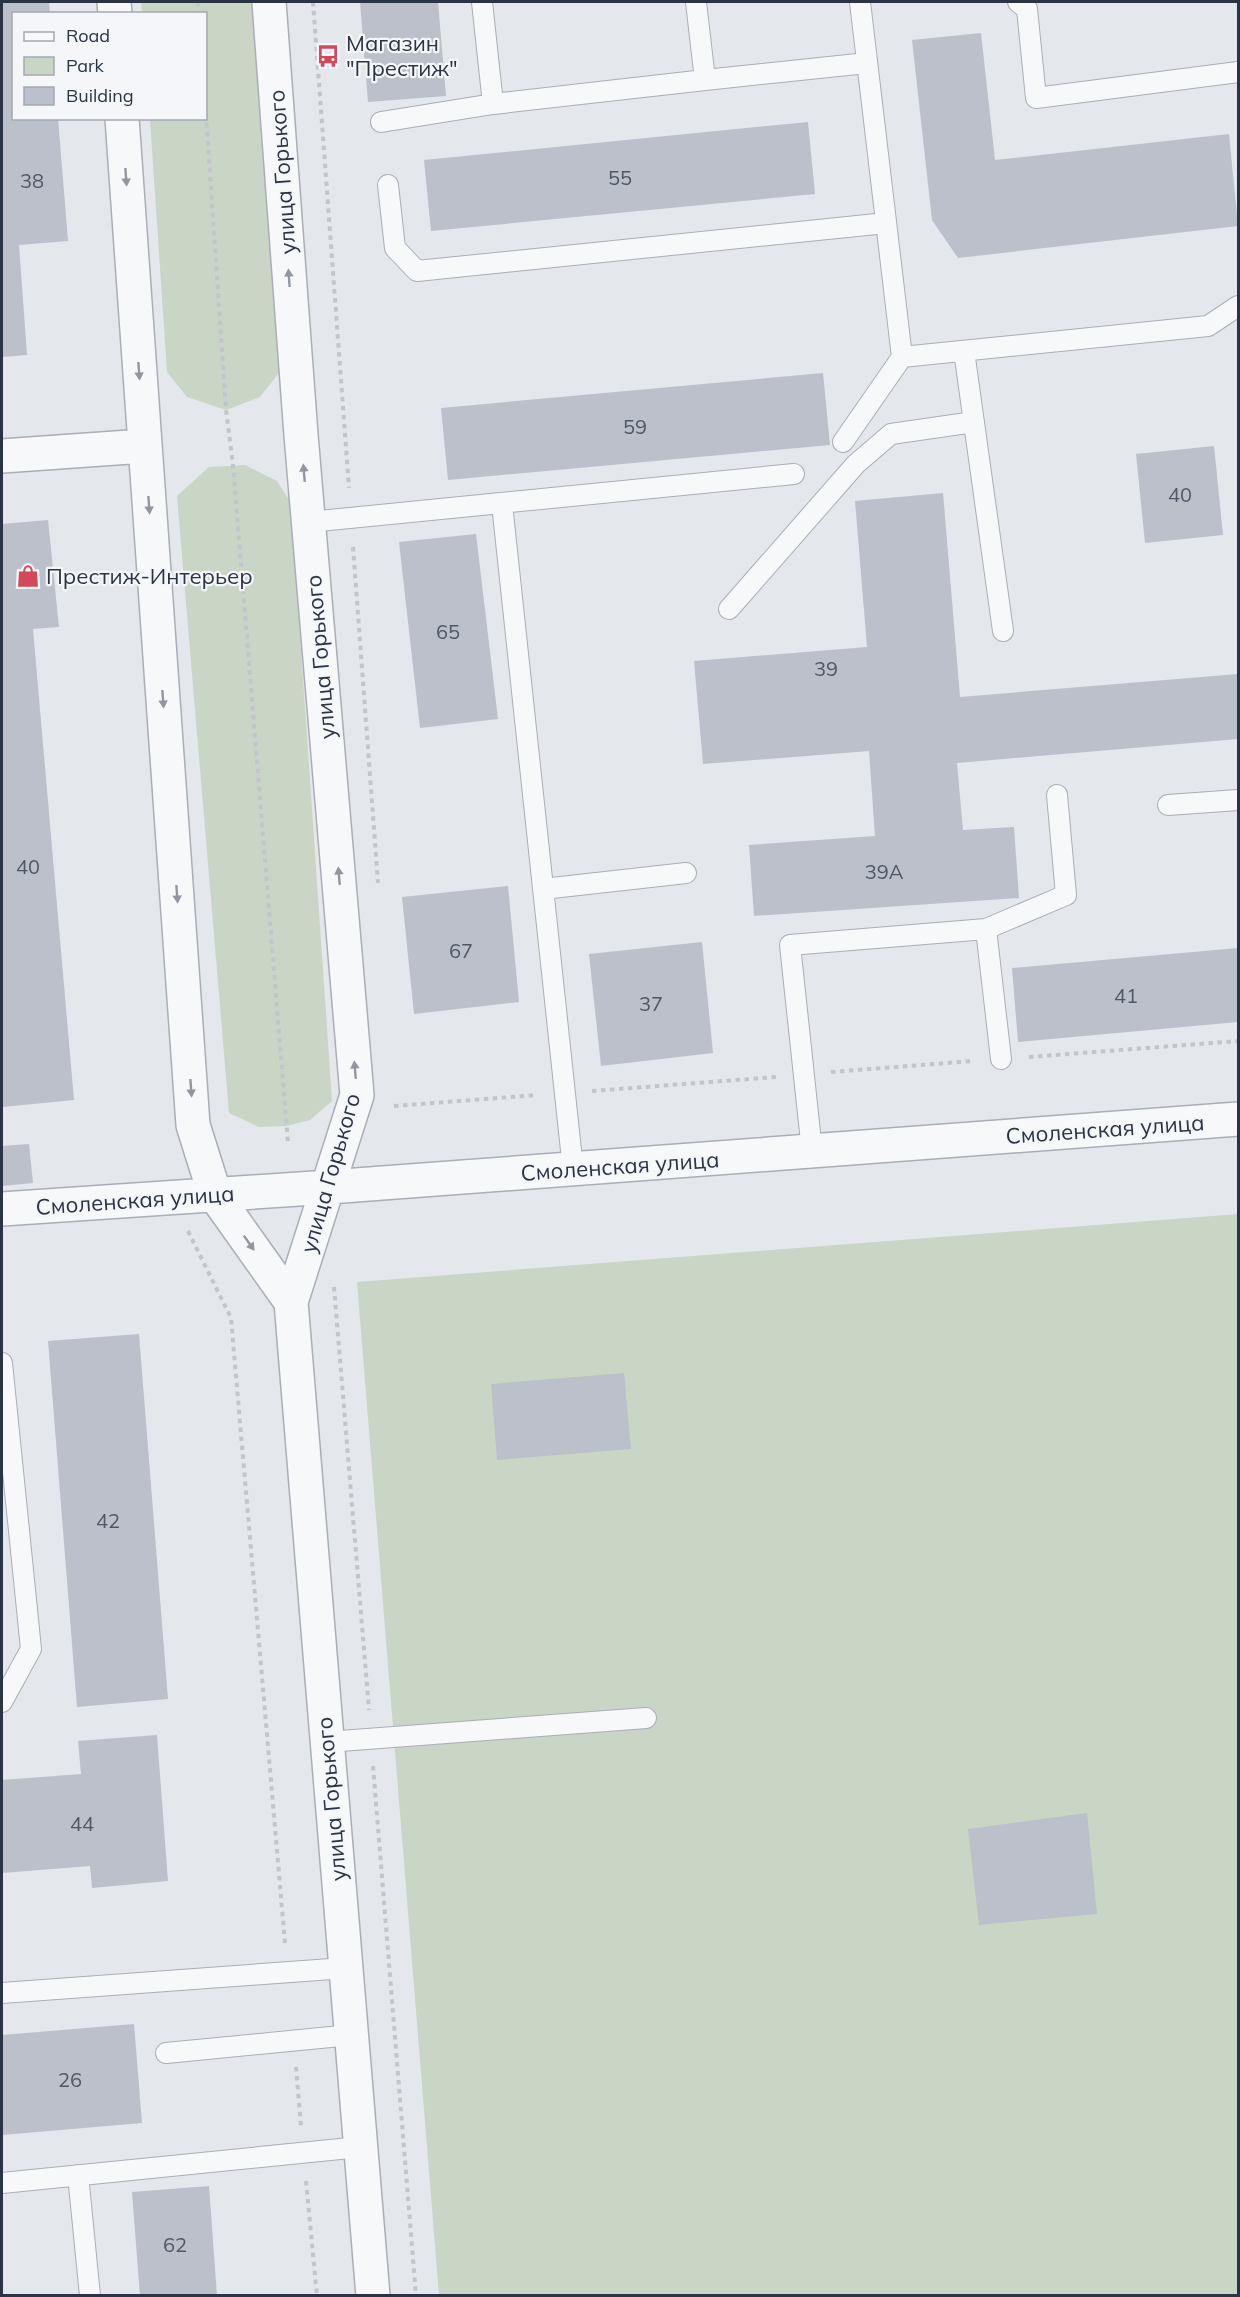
<svg xmlns="http://www.w3.org/2000/svg" width="1240" height="2297" font-family="Mulish,sans-serif">
  <rect width="100%" height="100%" fill="#e4e7ec"/>
  <path fill="#c9d6c5" d="M141 2H255L282 369 260 397 226 410 187 397 167 372 150 119 206 118V14L142 13Z
    M245 465 277 481 291 503 332 1101 310 1120 286 1126 259 1127 229 1113 177 496 209 467Z
    M1238 1214V2295H439L357 1282Z"/>
  <path fill="#bbc0ca" d="M2 2H49L50 14H14V118H58L68 241 19 245 27 355 2 357Z
    M360 2H438L446 96 368 102Z
    M981 33 995 160 1229 134 1238 226 958 258 932 220 912 40Z
    M808 122 815 194 431 231 424 160Z
    M823 373 830 445 448 480 441 408Z
    M1214 446 1223 535 1145 543 1136 454Z
    M943 493 960 697 1238 674V739L957 763 963 830 1014 827 1019 898 754 916 749 845 875 836 869 751 703 764 694 661 867 647 855 501Z
    M48 520 59 627 33 629 74 1100 2 1107V524Z
    M476 534 498 719 420 728 399 542Z
    M508 886 519 1002 414 1014 402 897Z
    M702 942 713 1053 601 1066 589 954Z
    M1238 948V1022L1018 1042 1012 968Z
    M29 1144 33 1183 2 1186V1146Z
    M139 1334 168 1699 77 1707 48 1341Z
    M624 1373 631 1449 497 1460 491 1384Z
    M157 1735 168 1881 92 1888 90 1866 2 1873V1780L81 1774 78 1741Z
    M1087 1813 1097 1914 979 1925 968 1829Z
    M134 2024 142 2123 2 2135V2035Z
    M209 2186 217 2296H140L132 2192Z"/>
  <g fill="none" stroke-linecap="round" stroke-linejoin="round">
    <g stroke="#a9aeb7" stroke-width="22">
      <path id="service" d="M482 2 493 104
        M860 2 902 357 1208 326 1238 306
        M1018 2 1027 9 1036 98 1238 72
        M705 80 867 63
        M381 122 493 104 705 80 696 2
        M388 185 395 248 417 271 886 223
        M964 351 1003 631
        M843 442 902 357
        M502 504 573 1169
        M309 522 794 474
        M729 609 856 464 891 434 974 422
        M1168 805 1238 800
        M543 889 686 873
        M986 929 1066 895 1057 795
        M812 1151 790 945 986 929 1001 1059
        M2 1363 31 1649 2 1702
        M327 1742 646 1718
        M2 1993 345 1968
        M166 2053 351 2035
        M78 2175 90 2296
        M2 2183 360 2147"/>
    </g>
    <g stroke="#a9aeb7" stroke-width="36">
      <path id="minor" d="M114 2 115 14
        M269 2 301 435 357 1095 291 1302 373 2296
        M122 118 193 1125 215 1195 291 1302
        M2 456 144 446
        M2 1209 329 1187 1238 1119"/>
    </g>
    <path stroke="#c2c5cb" stroke-width="4" stroke-dasharray="4.5 4.5" stroke-linecap="butt" d="M198 2V14
      M313 2 349 488
      M206 114 226 410 233 465 288 1143
      M353 547 378 883
      M1029 1057 1238 1041
      M831 1072 973 1061
      M592 1091 776 1077
      M394 1106 537 1095
      M188 1231 231 1318 285 1943
      M334 1287 369 1710
      M373 1766 416 2296
      M296 2067 301 2126
      M306 2181 317 2296"/>
    <use href="#service" stroke="#f7f8fa" stroke-width="20"/>
    <use href="#minor" stroke="#f7f8fa" stroke-width="33"/>
  </g>
  <defs><path id="oneway-solid" d="M-6-.8H1V-3.2L6.5 0L1 3.2V.8H-6Z" transform="scale(1.5)"/></defs>
  <g fill="#9196a0">
    <use href="#oneway-solid" transform="translate(126 177) rotate(86)"/>
    <use href="#oneway-solid" transform="translate(289 278) rotate(-94)"/>
    <use href="#oneway-solid" transform="translate(139 371) rotate(86)"/>
    <use href="#oneway-solid" transform="translate(304 473) rotate(-95)"/>
    <use href="#oneway-solid" transform="translate(149 505) rotate(86)"/>
    <use href="#oneway-solid" transform="translate(163 699) rotate(86)"/>
    <use href="#oneway-solid" transform="translate(339 876) rotate(-95)"/>
    <use href="#oneway-solid" transform="translate(177 894) rotate(86)"/>
    <use href="#oneway-solid" transform="translate(355 1070) rotate(-95)"/>
    <use href="#oneway-solid" transform="translate(191 1088) rotate(86)"/>
    <use href="#oneway-solid" transform="translate(249 1243) rotate(55)"/>
  </g>
  <defs>
    <g id="bus-bare" transform="scale(1.8)"><path d="M-5-6H5V4H4V6H2V4H-2V6H-4V4H-5ZM-3.5-4V0h7V-4ZM-3.5 1.2v1.5H-2V1.2ZM2 1.2v1.5H3.5V1.2Z" fill="#d1495b" stroke="#f4f6f9" stroke-width="2.5" paint-order="stroke"/></g>
    <g id="shop-bare" transform="scale(1.8)"><path d="M-5-2.5h2.3a2.7 3.5 0 0 1 5.4 0H5L5.5 6h-11ZM-1.5-2.5h3a1.5 2.3 0 0 0-3 0Z" fill="#d1495b" stroke="#f4f6f9" stroke-width="2.5" paint-order="stroke"/></g>
  </defs>
  <g fill-rule="evenodd">
    <use href="#bus-bare" x="328" y="56"/>
    <use href="#shop-bare" x="28" y="576"/>
  </g>
  <g text-anchor="middle" dominant-baseline="central" stroke-width="4.5" stroke-linejoin="round" paint-order="stroke">
    <g font-size="20" fill="#4f5766">
      <text x="620" y="177">55</text>
      <text x="32" y="180">38</text>
      <text x="635" y="426">59</text>
      <text x="1180" y="494">40</text>
      <text x="448" y="631">65</text>
      <text x="826" y="668">39</text>
      <text x="28" y="866">40</text>
      <text x="884" y="871">39А</text>
      <text x="461" y="950">67</text>
      <text x="1126" y="995">41</text>
      <text x="651" y="1003">37</text>
      <text x="108" y="1520">42</text>
      <text x="82" y="1823">44</text>
      <text x="70" y="2079">26</text>
      <text x="175" y="2244">62</text>
    </g>
    <g font-size="22" fill="#2b3445" stroke="#f4f6f9" text-anchor="start">
      <text x="346" y="43">Магазин<tspan x="346" dy="25">"Престиж"</tspan></text>
      <text x="46" y="576">Престиж-Интерьер</text>
    </g>
    <g font-size="22" fill="#2b3445" stroke="#f4f6f9">
      <text transform="translate(282 172) rotate(-94)">улица Горького</text>
      <text transform="translate(320 657) rotate(-95)">улица Горького</text>
      <text transform="translate(1105 1129) rotate(-4)">Смоленская улица</text>
      <text transform="translate(620 1166) rotate(-4)">Смоленская улица</text>
      <text transform="translate(330 1173) rotate(-74)">улица Горького</text>
      <text transform="translate(135 1200) rotate(-4)">Смоленская улица</text>
      <text transform="translate(331 1799) rotate(-95)">улица Горького</text>
    </g>
  </g>
  <rect width="1240" height="2297" fill="none" stroke="#2b3445" stroke-width="6"/>
  <rect x="12" y="12" width="195" height="108" fill="#f4f6f9" stroke="#a4a8b1" stroke-width="1.5"/>
  <rect x="24" y="32" width="30" height="9" fill="#f7f8fa" stroke="#a4a8b1" stroke-width="1.5"/>
  <text x="66" y="42" font-size="18" fill="#2b3445">Road</text>
  <rect x="24" y="57" width="30" height="18" fill="#c9d6c5" stroke="#a4a8b1" stroke-width="1.5"/>
  <text x="66" y="72" font-size="18" fill="#2b3445">Park</text>
  <rect x="24" y="87" width="30" height="18" fill="#bbc0ca" stroke="#a4a8b1" stroke-width="1.5"/>
  <text x="66" y="102" font-size="18" fill="#2b3445">Building</text>
</svg>
